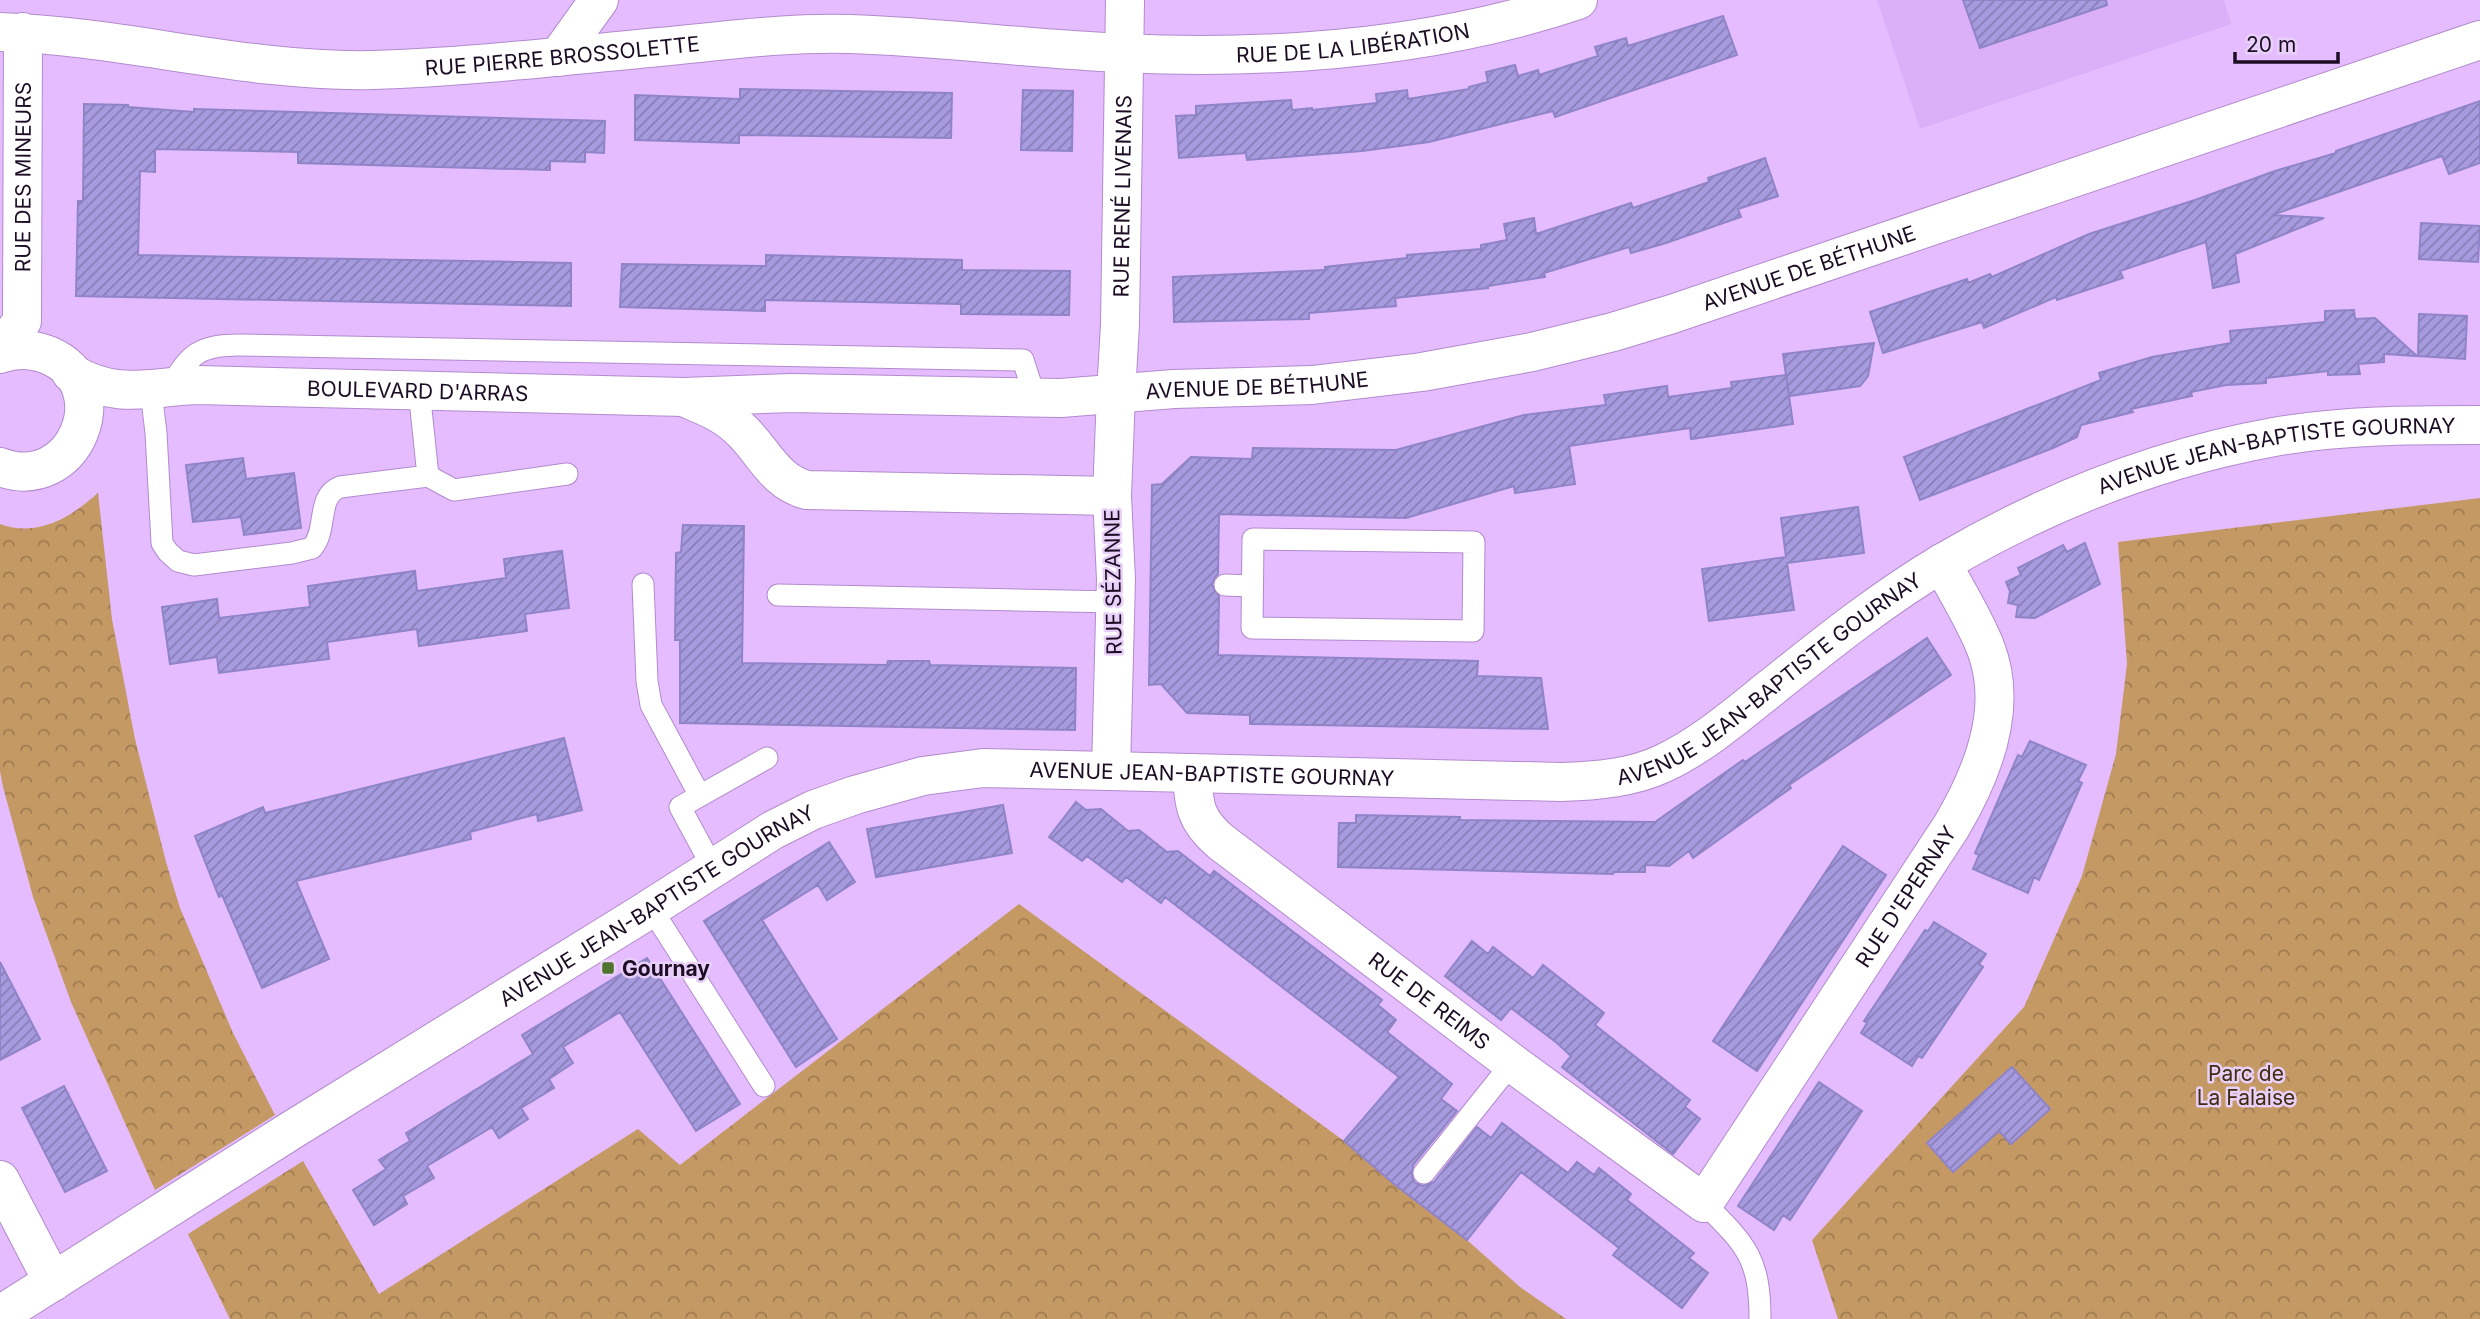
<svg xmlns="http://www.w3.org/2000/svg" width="2480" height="1319" font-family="Inter,sans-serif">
  <defs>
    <pattern id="park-crowns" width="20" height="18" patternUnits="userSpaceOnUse" patternTransform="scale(1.75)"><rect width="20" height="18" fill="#c59963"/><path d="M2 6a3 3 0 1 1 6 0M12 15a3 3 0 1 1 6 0" fill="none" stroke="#9f7b51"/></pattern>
    <pattern id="building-hatch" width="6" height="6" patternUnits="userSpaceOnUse" patternTransform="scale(1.75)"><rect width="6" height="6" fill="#a79bdf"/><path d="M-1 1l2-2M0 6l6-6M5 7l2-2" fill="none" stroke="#877db5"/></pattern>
  </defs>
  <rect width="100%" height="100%" fill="#e4bcff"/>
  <path fill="#dcb0f9" d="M1877 0H2224L2231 24 1920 129Z"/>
  <path fill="url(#park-crowns)" d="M98 493 112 619 135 739 166 862 180 908 233 1033 275 1115 155 1190 71 1002 33 897 3 787 0 771V524C38 538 71 517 98 493Z
    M2480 498V1319H1838L1812 1240 2024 1007 2082 876 2116 754 2127 664 2118 542Z
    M1019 904 1344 1141 1389 1180 1467 1240 1520 1287 1566 1319H230L188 1234 303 1161 379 1294 638 1129 680 1165Z"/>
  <path fill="url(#building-hatch)" stroke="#9084c8" stroke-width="2" d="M1963 0H2106L2107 5 1980 48Z
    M1723 16 1737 55 1555 117 1553 111 1429 142 1362 151 1247 160 1246 153 1179 158 1176 116 1196 115V106L1291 100 1292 110 1312 108V110L1377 103 1376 94 1407 90 1408 99 1469 89V87L1488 82 1486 72 1515 65 1518 76 1538 70 1539 75 1598 56 1595 47 1626 38 1628 46Z
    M740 89 952 93 951 138 739 135V143L635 140V95L740 99Z
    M1023 90 1073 91 1072 151 1021 150Z
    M2480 101V163L2449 174 2442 156 2272 215 2324 218 2235 254 2239 282 2213 288 2206 242 2120 271 2123 278 2057 300 2056 297 1984 328 1982 322 1883 353 1870 312 1967 279 1968 283 1990 274 1992 277 2089 234 2195 200 2275 171 2336 153V151Z
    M84 104 128 105V107L194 112V109L605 121 604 153 585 152V162L550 161V170L298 163V152L155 149V172L140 171 138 255 571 263V306L76 296 78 201H83Z
    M1765 158 1778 196 1738 209 1741 217 1666 243 1631 253 1629 247 1544 273 1545 277 1488 286V288L1395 298 1396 306 1309 313V319L1174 322 1173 277 1325 270V267L1407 258V255L1481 249V245L1507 240 1504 224 1534 218 1536 234 1631 203 1633 208 1709 182 1708 178Z
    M2421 223 2480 226 2478 262 2419 259Z
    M766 255 962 260V270L1070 271 1069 315 961 314V304L765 300V311L620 307 622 264 766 266Z
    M2354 310 2355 319 2375 318 2417 356 2384 354V362L2358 364 2360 374 2328 375V371L2266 378V383L2226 385 2191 392 2192 396 2131 409 2133 412 2081 425 2077 437 2053 448 1920 500 1904 457 2101 380 2099 373 2152 357 2231 343 2230 331 2325 322V311Z
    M2419 314 2467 316 2465 359 2418 356Z
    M1874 343 1868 376 1860 386 1789 396 1783 354Z
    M1786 375 1793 424 1691 439 1690 428 1569 446 1575 484 1515 493 1514 486 1406 518 1219 514 1218 574 1214 579 1212 585 1219 596 1218 655 1478 661 1477 676 1541 678 1548 729 1250 724V715L1187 713 1161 684 1149 685 1152 485 1162 484 1191 457 1252 459 1253 448 1396 450 1524 415 1606 405 1604 395 1667 386 1668 397 1732 388 1731 382Z
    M243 458 246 479 294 473 301 528 244 535 241 517 193 522 186 465Z
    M1858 507 1864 553 1787 563 1794 610 1709 621 1702 569 1786 557 1781 518Z
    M683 525 744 526 742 663 887 665 888 661H929L930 665 1076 668 1075 730 680 723V640H675L676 553 681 552Z
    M2085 543 2100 584 2035 618 2016 617 2018 605 2008 603 2010 591 2006 582 2021 575 2018 568 2063 545 2067 552Z
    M562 551 569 608 525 614 527 631 419 646 417 629 327 642 329 659 219 673 217 657 170 664 162 607 217 599 219 618 310 607 308 586 415 571 417 591 506 578 504 559Z
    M1927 638 1951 675 1789 785 1791 788 1693 858 1689 851 1669 866 1645 865V872H1614L1613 874 1338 867 1339 823H1356V815L1460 817V820L1655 822 1743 760 1745 762Z
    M564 738 582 810 538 821 537 814 470 832 471 839 296 881 329 959 262 988 222 895 219 897 195 836 263 807 265 813Z
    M2030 741 2086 765 2078 781 2082 783 2039 880 2034 877 2028 893 1973 869 1979 855 1975 853 2018 755 2022 757Z
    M1076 802 1086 810 1101 809 1128 831 1139 830 1167 852 1178 851 1210 876 1214 871 1382 1000 1378 1005 1396 1020 1387 1032 1452 1084 1441 1099 1457 1111 1413 1165 1412 1177 1415 1183 1423 1186 1434 1182 1477 1127 1491 1138 1502 1123 1568 1173 1577 1162 1594 1175 1599 1168 1631 1194 1627 1200 1694 1253 1689 1258 1708 1273 1682 1308 1613 1255 1619 1248 1521 1172 1467 1240 1394 1184 1344 1141 1399 1077 1165 897 1161 903 1126 877 1122 882 1087 856 1082 861 1049 837Z
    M1003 805 1012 853 876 877 867 829Z
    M829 842 855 882 827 900 818 885 762 920 837 1039 796 1067 704 921Z
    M1843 846 1886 875 1757 1071 1713 1041Z
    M1934 922 1986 954 1979 964 1983 967 1922 1058 1918 1056 1912 1066 1861 1033 1867 1023 1864 1021 1925 930 1928 931Z
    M1472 941 1488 954 1493 947 1533 978 1543 965 1604 1013 1595 1025 1690 1100 1685 1107 1700 1119 1673 1154 1562 1067 1571 1056 1557 1043 1511 1008 1501 1020 1445 976Z
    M647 958 740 1104 696 1131 620 1012 563 1047 573 1063 549 1079 554 1088 521 1108 528 1119 499 1138 492 1127 427 1166 434 1178 403 1196 407 1204 374 1225 353 1190 386 1169 379 1160 410 1141 406 1133 533 1054 522 1035Z
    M0 962 40 1039 0 1060Z
    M2012 1067 2050 1109 2011 1144 1999 1131 1953 1172 1927 1143Z
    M1819 1082 1862 1111 1790 1220 1783 1215 1774 1230 1738 1206Z
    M64 1086 107 1171 65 1192 22 1108Z"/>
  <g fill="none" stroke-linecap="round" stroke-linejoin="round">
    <g stroke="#b38bcc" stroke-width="23">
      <path id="lane" d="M170 387C190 354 199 345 239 345L1023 360 1035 397
        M419 390 428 476
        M151 391 156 433 162 543 168 552 178 561 194 565 292 553 312 548C328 530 316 496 340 487L428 476 454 490 567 474
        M1253 539 1474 542 1473 631 1252 628Z
        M643 584 647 681 651 705 700 796
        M1225 585 1252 586
        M778 595 1116 602
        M713 868 680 807 767 758
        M651 908 764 1086
        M1424 1173 1512 1063
        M1704 1203C1746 1245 1760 1258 1760 1319"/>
    </g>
    <g stroke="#b38bcc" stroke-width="40">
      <g id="street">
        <path id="s1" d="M0 32C125 36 248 73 373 70 468 67 564 56 659 47 723 41 786 32 850 34 941 37 1031 49 1121 53 1274 60 1432 49 1578 0"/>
        <path d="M558 57 599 0"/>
        <path id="s2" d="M0 352 22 321 23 32"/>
        <path id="s3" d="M1116 394 1120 324 1125 0"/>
        <path d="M1111 770 1116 579 1112 496"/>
        <path id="s4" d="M1192 773C1194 806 1195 820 1221 842L1512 1063 1704 1203 1951 827C1982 775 2009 709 1986 649 1975 620 1956 591 1942 563"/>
        <path d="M0 1180 53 1282"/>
        <path id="s5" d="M0 1315 295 1128 640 915 773 830 813 810 855 795 923 776 983 768 1561 782C1595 781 1633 778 1664 763 1704 744 1738 714 1772 687 1827 643 1883 598 1944 562 2045 503 2158 458 2274 437 2342 425 2411 425 2480 425"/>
      </g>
    </g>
    <g stroke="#b38bcc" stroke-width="40">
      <g id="secondary">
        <path d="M0 354C16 348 32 349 48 355 119 384 76 495 0 467"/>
        <path id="s6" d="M71 373C118 400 148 387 198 385L684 397 792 393 1061 398 1174 389 1312 385 1422 372 1532 352 1613 332 1672 314 2480 40"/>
        <path d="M688 399C707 407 725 414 740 429 763 450 774 482 807 490L1112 496 1116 394"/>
      </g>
    </g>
    <use href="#lane" stroke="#fff" stroke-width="21"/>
    <use href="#street" stroke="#fff" stroke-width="38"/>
    <use href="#secondary" stroke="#fff" stroke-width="38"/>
  </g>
  <rect fill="#50742d" stroke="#e9d0f9" stroke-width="2.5" x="601" y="961" width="14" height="14" rx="3.5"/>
  <g text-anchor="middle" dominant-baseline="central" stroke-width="5" stroke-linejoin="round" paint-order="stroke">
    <g font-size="21" fill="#1c0d25" stroke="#e9d0f9">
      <text stroke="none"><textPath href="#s1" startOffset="1358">RUE DE LA LIBÉRATION</textPath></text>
      <text stroke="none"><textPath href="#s1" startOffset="565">RUE PIERRE BROSSOLETTE</textPath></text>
      <text stroke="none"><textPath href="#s2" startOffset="182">RUE DES MINEURS</textPath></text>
      <text stroke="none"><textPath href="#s3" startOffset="198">RUE RENÉ LIVENAIS</textPath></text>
      <text stroke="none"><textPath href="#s6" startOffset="1757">AVENUE DE BÉTHUNE</textPath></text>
      <text stroke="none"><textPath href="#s6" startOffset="1190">AVENUE DE BÉTHUNE</textPath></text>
      <text stroke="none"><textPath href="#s6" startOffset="350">BOULEVARD D'ARRAS</textPath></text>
      <text stroke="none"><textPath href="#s5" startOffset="2516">AVENUE JEAN-BAPTISTE GOURNAY</textPath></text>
      <text transform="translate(1113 582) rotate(-91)">RUE SÉZANNE</text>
      <text stroke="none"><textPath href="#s5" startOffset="1950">AVENUE JEAN-BAPTISTE GOURNAY</textPath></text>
      <text stroke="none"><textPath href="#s5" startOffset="1362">AVENUE JEAN-BAPTISTE GOURNAY</textPath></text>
      <text stroke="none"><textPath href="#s4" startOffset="1048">RUE D'EPERNAY</textPath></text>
      <text stroke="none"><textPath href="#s5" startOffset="774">AVENUE JEAN-BAPTISTE GOURNAY</textPath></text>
      <text stroke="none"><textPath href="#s4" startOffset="340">RUE DE REIMS</textPath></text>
    </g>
    <g font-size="21" font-weight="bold" fill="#1c0d25" stroke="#e9d0f9" text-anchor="start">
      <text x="622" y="968">Gournay</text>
    </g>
    <g font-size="21" fill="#412c10" stroke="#e9d0f9">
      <text x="2246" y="1073">Parc de<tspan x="2246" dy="24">La Falaise</tspan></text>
    </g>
  </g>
  <path d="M2235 52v10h103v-10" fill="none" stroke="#1c0d25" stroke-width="3.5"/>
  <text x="2246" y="52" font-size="21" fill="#1c0d25" stroke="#e9d0f9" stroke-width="5" paint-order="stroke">20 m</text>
</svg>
